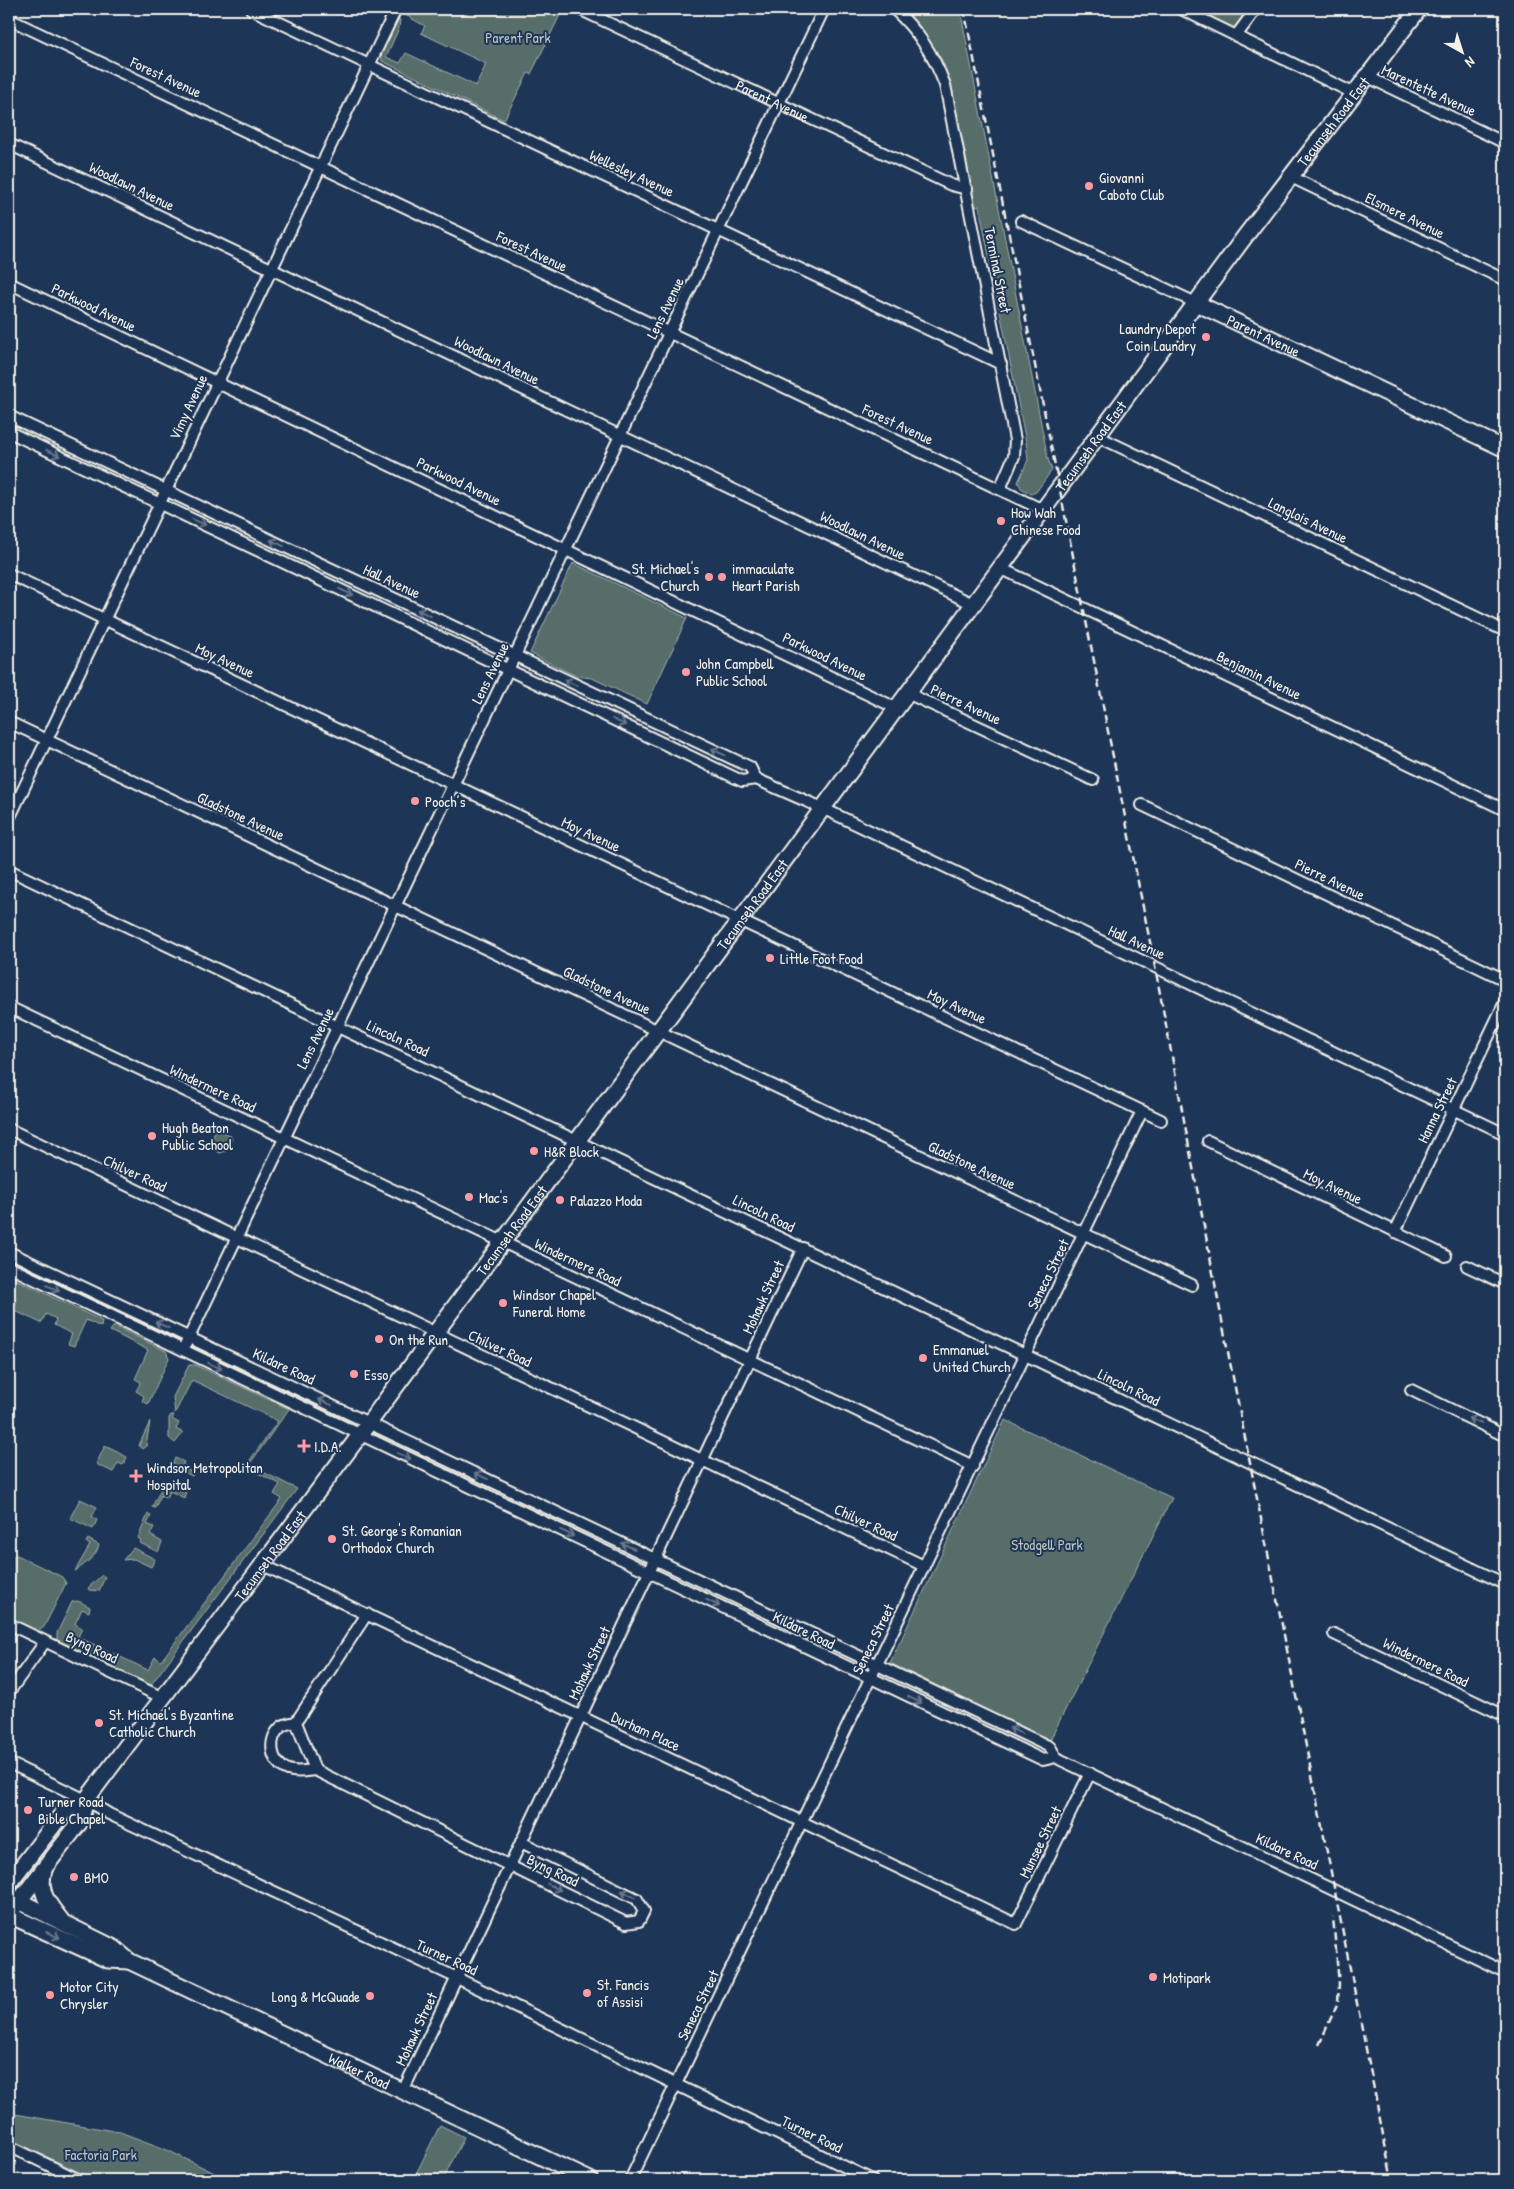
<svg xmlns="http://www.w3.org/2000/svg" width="1514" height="2189" font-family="'Patrick Hand',sans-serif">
  <rect width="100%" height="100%" fill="#1d3557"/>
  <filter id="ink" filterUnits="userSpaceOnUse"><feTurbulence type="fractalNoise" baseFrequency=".02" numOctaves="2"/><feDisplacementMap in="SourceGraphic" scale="10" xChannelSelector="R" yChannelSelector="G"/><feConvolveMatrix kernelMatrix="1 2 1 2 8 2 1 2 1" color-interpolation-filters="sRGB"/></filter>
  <g filter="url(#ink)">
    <path fill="#576d69" stroke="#a6afa8" d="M401 9H563L531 74 528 73 504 120 382 61 381 53 397 18 400 20 399 28 386 57 400 63 406 53 476 86 486 64 421 33 425 26 400 12Z
      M904 9H960L1048 459 1052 470 1036 492 1031 494 1021 488 1018 482 1028 460 1026 442 979 206 975 207 954 102 943 62 920 27Z
      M1193 9H1250L1235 29Z
      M573 563 687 618 647 704 592 678 576 676 530 653Z
      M216 1129 230 1135 232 1139 226 1151 220 1153 212 1148 210 1143Z
      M9 1276 102 1321 101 1327 86 1320 74 1346 68 1344 72 1334 54 1325 56 1319 46 1314 41 1323 13 1310 17 1301 9 1297Z
      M114 1326 166 1351 169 1358 148 1404 142 1401 144 1396 136 1391 141 1382 135 1379 148 1350 110 1331Z
      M189 1365H195L289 1409 249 1465 297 1489 150 1686 57 1642V1633L72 1602 78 1601 90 1607 89 1612 82 1609 75 1624 82 1628 78 1637 148 1670 155 1657 161 1661 282 1499 274 1494 280 1484 245 1467 278 1421 192 1380 175 1413 173 1397Z
      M171 1415H174L172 1419 179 1423 176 1429 183 1433 175 1443 169 1438V1418Z
      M1005 1420 1172 1498 1050 1740 890 1663Z
      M150 1422 146 1446 142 1449 139 1445Z
      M105 1446 127 1457 123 1465 118 1463 113 1472 96 1464Z
      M175 1458 184 1462 182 1467 194 1473 192 1476 172 1466Z
      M165 1481 171 1484 172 1481 187 1488 184 1498 170 1491 167 1498 161 1495 155 1508 152 1507Z
      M80 1499 97 1507 92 1517 97 1520 93 1529 70 1518Z
      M148 1514 151 1516 147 1524 154 1527 150 1535 162 1542 158 1552 140 1543 141 1540 138 1538Z
      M88 1539 99 1545C96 1557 85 1564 75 1571L90 1545 86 1542Z
      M133 1548 155 1559 151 1567 134 1559 123 1560Z
      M17 1555 62 1577 66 1583 44 1627 37 1632 9 1619V1558Z
      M102 1575 105 1577 99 1591 89 1590 88 1588Z
      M9 2113 120 2132 165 2149 229 2180H96L9 2139Z
      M440 2125 464 2137 443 2180H413Z"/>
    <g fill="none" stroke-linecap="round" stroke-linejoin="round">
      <g stroke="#f4f1e8" stroke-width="14">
        <g id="street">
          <path d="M251 9 1001 364"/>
          <path id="s1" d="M579 9 951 185 967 189"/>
          <path d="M894 9C918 31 933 54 945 85L1015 440 1014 456 1000 489"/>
          <path d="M1181 9 1355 94"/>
          <path d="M9 19 1043 510"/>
          <path d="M1236 36 1256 9"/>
          <path d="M1368 77 1505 143"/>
          <path d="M9 144 973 604"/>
          <path d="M1291 177 1505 280"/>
          <path d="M1021 221 1196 303"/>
          <path d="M9 283 896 708"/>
          <path d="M9 416 750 767 756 779"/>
          <path d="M9 432 742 781 756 779 822 808 1505 1134"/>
          <path d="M1097 436 1505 631"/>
          <path d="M1000 568 1505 810"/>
          <path d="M9 574 1161 1120"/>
          <path d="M907 693 1093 780"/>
          <path d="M9 722 1192 1285"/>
          <path d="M1142 805 1505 980"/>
          <path d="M9 819 396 9"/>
          <path d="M9 870 1505 1584"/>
          <path d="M9 1007 973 1466"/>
          <path d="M9 1129 924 1566"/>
          <path d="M1208 1141 1446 1256"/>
          <path d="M1395 1232 1505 1002"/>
          <path d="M9 1252 1050 1747 1056 1757 1061 1760 1505 1972"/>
          <path d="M1467 1266 1505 1284"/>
          <path d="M9 1267 1043 1760 1056 1757"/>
          <path d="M183 1350 824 9"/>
          <path d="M1411 1390 1505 1436"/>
          <path d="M263 1565 1016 1924 1090 1773"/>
          <path d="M367 1614 296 1722 315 1770 626 1923 639 1921 644 1911 637 1899 521 1842"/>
          <path d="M9 1624 163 1698"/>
          <path d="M1334 1634 1505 1716"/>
          <path d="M9 1692 45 1642"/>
          <path d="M296 1722C291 1723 284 1724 281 1727 267 1739 270 1763 288 1770 297 1773 306 1771 315 1770"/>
          <path d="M9 1763 86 1800 109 1814 457 1978 872 2180"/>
          <path d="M403 2091 803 1248"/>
          <path d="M9 2146 79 2180"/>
          <path d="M630 2180 1142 1111"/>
        </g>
      </g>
      <g stroke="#f4f1e8" stroke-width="19">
        <g id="secondary">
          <path id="s2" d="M1196 303 1505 449"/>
          <path d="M44 1870C38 1891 47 1903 61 1920"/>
          <path d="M9 1883 66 1809 86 1800"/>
          <path id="s3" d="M9 1896 114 1948 129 1961 590 2180"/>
          <path id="s4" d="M9 1914 80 1822 86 1800 360 1435 1246 235 1419 9"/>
          <path d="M9 1915 108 1960 129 1961"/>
        </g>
      </g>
      <use href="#street" stroke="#1d3557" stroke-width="10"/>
      <use href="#secondary" stroke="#1d3557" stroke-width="15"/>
      <path stroke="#f4f1e8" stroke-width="2.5" stroke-dasharray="8 4" stroke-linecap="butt" d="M964 9 1155 967 1227 1347 1392 2180
        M1319 2045 1338 2002 1339 1984 1333 1917"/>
    </g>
    <defs><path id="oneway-shaft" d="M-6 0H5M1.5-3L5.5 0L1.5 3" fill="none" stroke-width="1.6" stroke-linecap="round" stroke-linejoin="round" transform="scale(1.25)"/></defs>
    <g stroke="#68778a">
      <use href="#oneway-shaft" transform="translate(53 453) rotate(25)"/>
      <use href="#oneway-shaft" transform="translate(199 522) rotate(25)"/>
      <use href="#oneway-shaft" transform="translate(277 543) rotate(-155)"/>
      <use href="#oneway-shaft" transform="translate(346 592) rotate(25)"/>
      <use href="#oneway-shaft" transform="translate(424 613) rotate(-155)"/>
      <use href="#oneway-shaft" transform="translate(571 683) rotate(-155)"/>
      <use href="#oneway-shaft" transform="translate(619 722) rotate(25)"/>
      <use href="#oneway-shaft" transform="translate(718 752) rotate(-155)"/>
      <use href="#oneway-shaft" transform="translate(53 1288) rotate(25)"/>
      <use href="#oneway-shaft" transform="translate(162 1325) rotate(-155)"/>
      <use href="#oneway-shaft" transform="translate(215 1366) rotate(25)"/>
      <use href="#oneway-shaft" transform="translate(325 1402) rotate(-155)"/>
      <use href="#oneway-shaft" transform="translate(1475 1421) rotate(-155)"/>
      <use href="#oneway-shaft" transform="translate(404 1456) rotate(25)"/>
      <use href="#oneway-shaft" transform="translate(481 1476) rotate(-155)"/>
      <use href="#oneway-shaft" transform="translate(567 1533) rotate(25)"/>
      <use href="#oneway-shaft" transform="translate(628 1546) rotate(-155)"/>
      <use href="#oneway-shaft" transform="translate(713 1603) rotate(26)"/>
      <use href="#oneway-shaft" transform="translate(915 1700) rotate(25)"/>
      <use href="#oneway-shaft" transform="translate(1016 1731) rotate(-155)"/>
      <use href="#oneway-shaft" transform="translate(554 1887) rotate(26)"/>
      <use href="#oneway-shaft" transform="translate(628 1894) rotate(-154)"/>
      <use href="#oneway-shaft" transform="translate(53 1935) rotate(24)"/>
    </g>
  </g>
  <g fill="#ff9aa2" stroke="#1d3557" stroke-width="2">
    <circle cx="1089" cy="186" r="5"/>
    <circle cx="1206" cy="337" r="5"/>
    <circle cx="1001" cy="521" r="5"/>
    <circle cx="709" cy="577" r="5"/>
    <circle cx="722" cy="577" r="5"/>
    <circle cx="686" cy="672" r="5"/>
    <circle cx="415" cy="801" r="5"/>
    <circle cx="770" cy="958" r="5"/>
    <circle cx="152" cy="1136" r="5"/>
    <circle cx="534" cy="1151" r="5"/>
    <circle cx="469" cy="1197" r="5"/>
    <circle cx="560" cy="1200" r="5"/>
    <circle cx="503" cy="1303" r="5"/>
    <circle cx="379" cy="1339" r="5"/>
    <circle cx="923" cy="1358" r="5"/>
    <circle cx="354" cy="1374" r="5"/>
    <path d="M301.5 1438.5h5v5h5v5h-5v5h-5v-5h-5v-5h5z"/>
    <path d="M133.5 1468.5h5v5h5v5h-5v5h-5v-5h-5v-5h5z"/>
    <circle cx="332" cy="1539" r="5"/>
    <circle cx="99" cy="1723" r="5"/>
    <circle cx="28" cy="1810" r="5"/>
    <circle cx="74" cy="1877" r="5"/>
    <circle cx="1153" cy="1977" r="5"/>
    <circle cx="587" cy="1993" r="5"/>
    <circle cx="50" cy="1995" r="5"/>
    <circle cx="370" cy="1996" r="5"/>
  </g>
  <g text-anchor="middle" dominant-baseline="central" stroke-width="4" stroke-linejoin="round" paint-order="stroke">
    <g font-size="15" fill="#bdc3bc" stroke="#1d3557">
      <text x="518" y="37">Parent Park</text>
      <text x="1047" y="1544">Stodgell Park</text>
      <text x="101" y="2154">Factoria Park</text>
    </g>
    <g font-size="15" fill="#f4f1e8" stroke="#1d3557">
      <text transform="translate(166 77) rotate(25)">Forest Avenue</text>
      <text transform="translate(1429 90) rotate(25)">Marentette Avenue</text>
      <text stroke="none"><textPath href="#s1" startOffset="214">Parent Avenue</textPath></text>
      <text stroke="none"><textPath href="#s4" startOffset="2230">Tecumseh Road East</textPath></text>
      <text transform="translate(632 173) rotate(25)">Wellesley Avenue</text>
      <text transform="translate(132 186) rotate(26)">Woodlawn Avenue</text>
      <text transform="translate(1405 215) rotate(26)">Elsmere Avenue</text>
      <text transform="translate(532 251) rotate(25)">Forest Avenue</text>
      <text transform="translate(998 270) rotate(79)">Terminal Street</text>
      <text transform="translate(94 307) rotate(26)">Parkwood Avenue</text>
      <text transform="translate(665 308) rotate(-64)">Lens Avenue</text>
      <text stroke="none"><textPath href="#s2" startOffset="75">Parent Avenue</textPath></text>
      <text transform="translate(497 360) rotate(26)">Woodlawn Avenue</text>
      <text transform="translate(188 407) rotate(-65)">Vimy Avenue</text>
      <text transform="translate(898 424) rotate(25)">Forest Avenue</text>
      <text stroke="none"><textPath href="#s4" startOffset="1825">Tecumseh Road East</textPath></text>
      <text transform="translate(459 481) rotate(26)">Parkwood Avenue</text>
      <text transform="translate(1308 520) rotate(26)">Langlois Avenue</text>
      <text transform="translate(863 535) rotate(26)">Woodlawn Avenue</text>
      <text transform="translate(392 581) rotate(25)">Hall Avenue</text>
      <text transform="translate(825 656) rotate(26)">Parkwood Avenue</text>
      <text transform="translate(225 660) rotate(25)">Moy Avenue</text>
      <text transform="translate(490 673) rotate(-64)">Lens Avenue</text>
      <text transform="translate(1259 675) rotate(26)">Benjamin Avenue</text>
      <text transform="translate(966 704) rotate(25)">Pierre Avenue</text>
      <text transform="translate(241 816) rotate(25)">Gladstone Avenue</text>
      <text transform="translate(591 834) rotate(25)">Moy Avenue</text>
      <text transform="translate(1330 879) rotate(26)">Pierre Avenue</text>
      <text stroke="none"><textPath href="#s4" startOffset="1255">Tecumseh Road East</textPath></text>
      <text transform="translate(1137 942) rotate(25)">Hall Avenue</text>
      <text transform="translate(607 990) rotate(25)">Gladstone Avenue</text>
      <text transform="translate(957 1006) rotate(25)">Moy Avenue</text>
      <text transform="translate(315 1038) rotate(-64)">Lens Avenue</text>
      <text transform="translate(398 1038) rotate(25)">Lincoln Road</text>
      <text transform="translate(213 1088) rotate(25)">Windermere Road</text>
      <text transform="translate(1437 1110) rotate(-64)">Hanna Street</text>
      <text transform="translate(972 1165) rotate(25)">Gladstone Avenue</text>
      <text transform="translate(135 1173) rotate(25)">Chilver Road</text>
      <text transform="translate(1333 1186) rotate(26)">Moy Avenue</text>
      <text transform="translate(764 1213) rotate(26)">Lincoln Road</text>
      <text stroke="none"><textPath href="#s4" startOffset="850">Tecumseh Road East</textPath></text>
      <text transform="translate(578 1262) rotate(25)">Windermere Road</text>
      <text transform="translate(1048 1274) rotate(-64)">Seneca Street</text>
      <text transform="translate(763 1297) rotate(-65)">Mohawk Street</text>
      <text transform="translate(500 1348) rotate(25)">Chilver Road</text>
      <text transform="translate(284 1366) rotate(25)">Kildare Road</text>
      <text transform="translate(1129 1387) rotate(26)">Lincoln Road</text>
      <text transform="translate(866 1522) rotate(25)">Chilver Road</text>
      <text stroke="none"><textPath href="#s4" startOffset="445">Tecumseh Road East</textPath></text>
      <text transform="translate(804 1630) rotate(26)">Kildare Road</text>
      <text transform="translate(873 1639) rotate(-64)">Seneca Street</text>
      <text transform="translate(92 1647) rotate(25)">Byng Road</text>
      <text transform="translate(1426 1662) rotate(26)">Windermere Road</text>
      <text transform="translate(589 1663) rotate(-65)">Mohawk Street</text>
      <text transform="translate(646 1731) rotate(25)">Durham Place</text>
      <text transform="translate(1040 1842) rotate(-64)">Munsee Street</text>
      <text transform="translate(1287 1851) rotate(25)">Kildare Road</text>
      <text transform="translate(553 1870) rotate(26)">Byng Road</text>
      <text transform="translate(447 1957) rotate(25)">Turner Road</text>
      <text transform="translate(698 2005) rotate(-64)">Seneca Street</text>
      <text transform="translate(416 2029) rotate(-65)">Mohawk Street</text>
      <text stroke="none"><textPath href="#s3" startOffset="392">Walker Road</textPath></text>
      <text transform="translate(812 2134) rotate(26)">Turner Road</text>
    </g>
    <g font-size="15" fill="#f4f1e8" stroke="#1d3557" text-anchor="start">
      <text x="1099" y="177">Giovanni<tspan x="1099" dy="17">Caboto Club</tspan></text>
      <text x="1196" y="328" text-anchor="end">Laundry Depot<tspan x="1196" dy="17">Coin Laundry</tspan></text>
      <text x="1011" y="512">How Wah<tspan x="1011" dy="17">Chinese Food</tspan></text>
      <text x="699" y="568" text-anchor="end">St. Michael's<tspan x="699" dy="17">Church</tspan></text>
      <text x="732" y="568">immaculate<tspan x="732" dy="17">Heart Parish</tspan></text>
      <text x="696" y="663">John Campbell<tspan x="696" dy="17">Public School</tspan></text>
      <text x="425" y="801">Pooch’s</text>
      <text x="780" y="958">Little Foot Food</text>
      <text x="162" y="1127">Hugh Beaton<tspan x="162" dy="17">Public School</tspan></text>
      <text x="544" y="1151">H&amp;R Block</text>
      <text x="479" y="1197">Mac's</text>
      <text x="570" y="1200">Palazzo Moda</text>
      <text x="513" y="1294">Windsor Chapel<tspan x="513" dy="17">Funeral Home</tspan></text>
      <text x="389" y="1339">On the Run</text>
      <text x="933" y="1349">Emmanuel<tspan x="933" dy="17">United Church</tspan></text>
      <text x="364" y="1374">Esso</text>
      <text x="314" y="1446">I.D.A.</text>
      <text x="147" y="1467">Windsor Metropolitan<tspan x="147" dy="17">Hospital</tspan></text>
      <text x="342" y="1530">St. George's Romanian<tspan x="342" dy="17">Orthodox Church</tspan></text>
      <text x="109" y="1714">St. Michael's Byzantine<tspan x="109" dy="17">Catholic Church</tspan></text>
      <text x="38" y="1801">Turner Road<tspan x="38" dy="17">Bible Chapel</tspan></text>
      <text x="84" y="1877">BMO</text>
      <text x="1163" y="1977">Motipark</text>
      <text x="597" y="1984">St. Fancis<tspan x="597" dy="17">of Assisi</tspan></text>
      <text x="60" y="1986">Motor City<tspan x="60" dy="17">Chrysler</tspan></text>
      <text x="360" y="1996" text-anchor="end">Long &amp; McQuade</text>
    </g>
  </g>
  <rect width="1514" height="2189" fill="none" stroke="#1d3557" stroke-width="30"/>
  <rect x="15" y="15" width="1484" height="2159" fill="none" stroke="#f4f1e8" stroke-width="2" filter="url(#ink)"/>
  <g transform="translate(1462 52) rotate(141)" stroke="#1d3557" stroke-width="4" paint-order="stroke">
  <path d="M0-4L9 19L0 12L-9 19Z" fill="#f4f1e8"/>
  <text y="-8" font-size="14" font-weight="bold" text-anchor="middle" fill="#f4f1e8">N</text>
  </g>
</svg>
